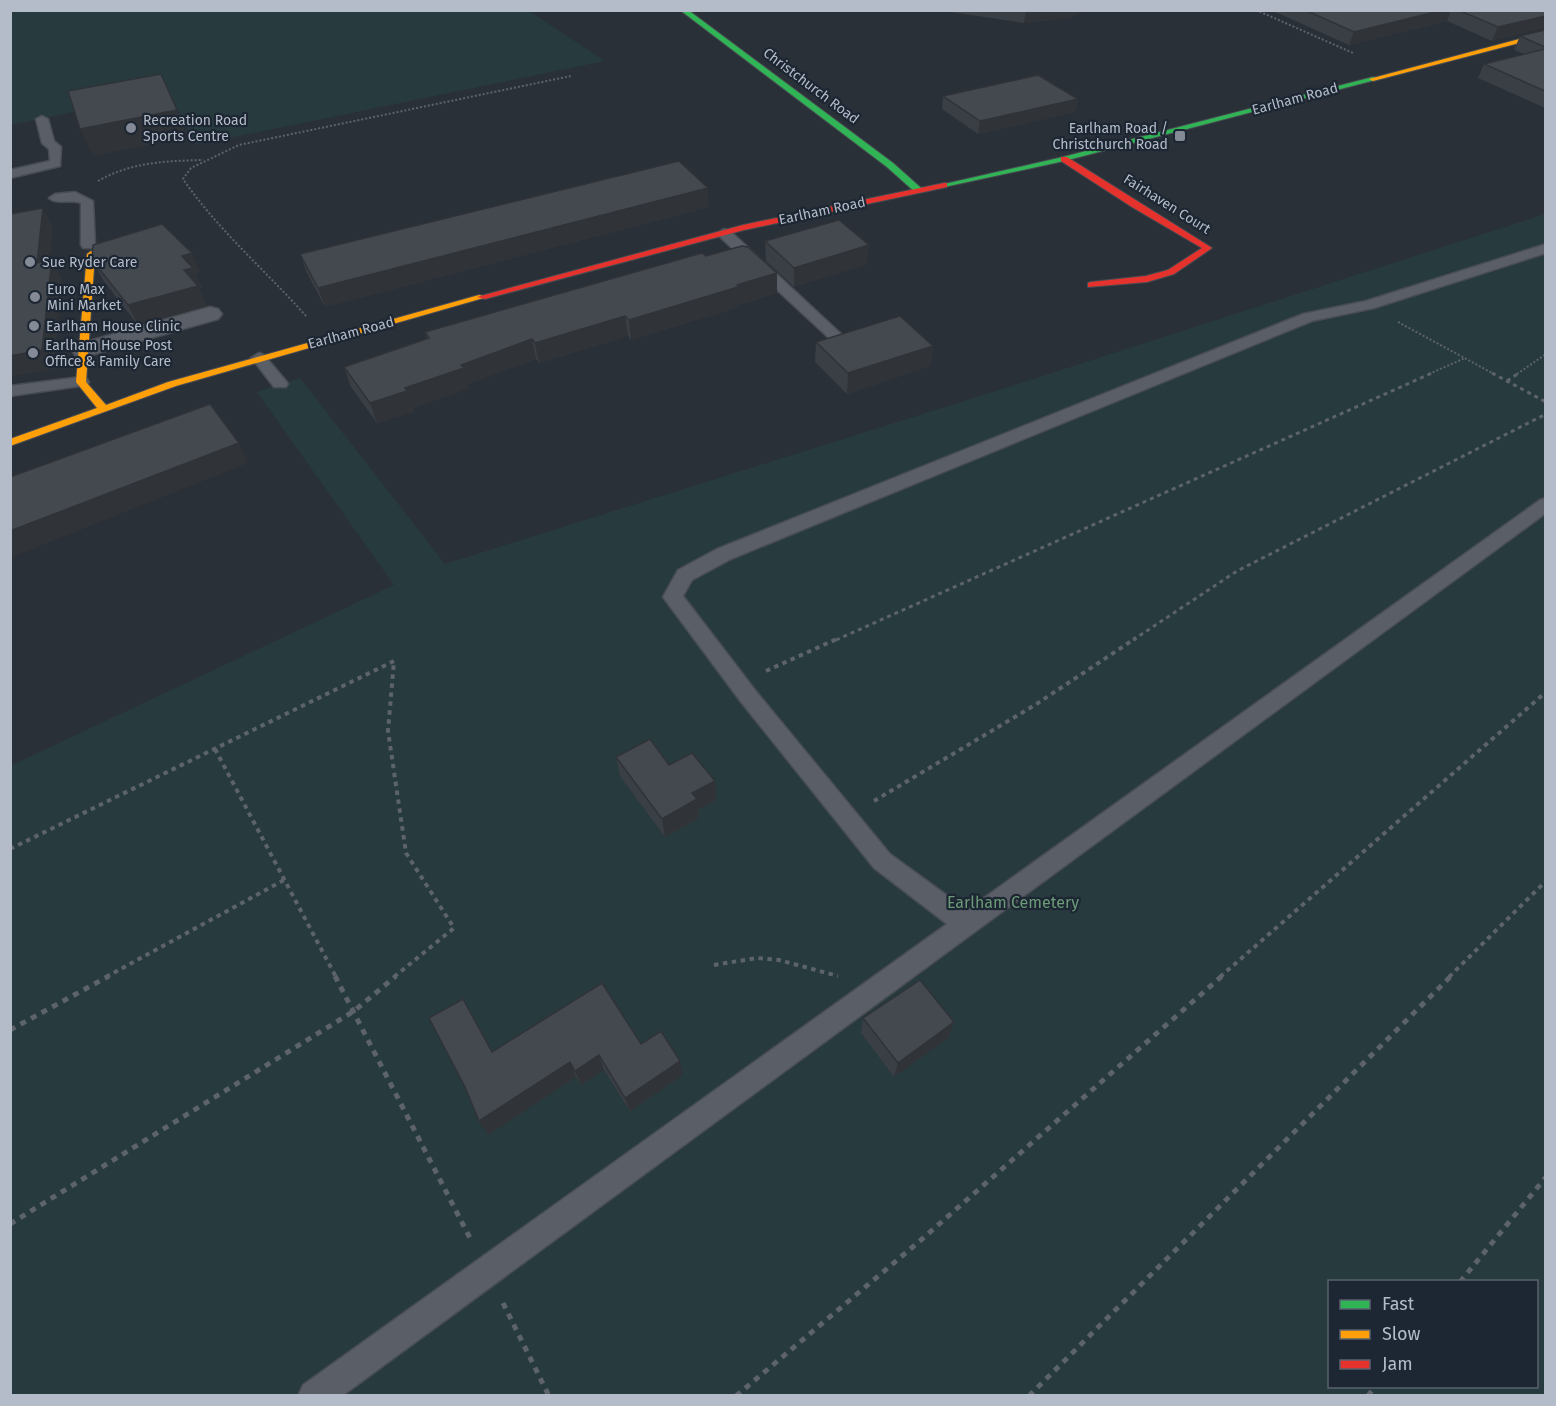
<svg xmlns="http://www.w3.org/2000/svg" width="1556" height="1406" font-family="'Fira Sans',sans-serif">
  <rect width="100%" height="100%" fill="#2a3038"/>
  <path fill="#273a3e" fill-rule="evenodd" d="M11 11H529L605 61 195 145 169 92 11 125Z
    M1545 214V1395H11L10 766 394 585 257 392 300 378 445 564 996 391ZM1330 1282H1536V1386H1330Z"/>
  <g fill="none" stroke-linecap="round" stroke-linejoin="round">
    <g stroke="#484c53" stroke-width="3">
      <path id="lane" d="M42 116 48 119 54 141 61 147 60 166 10 178V170L50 161 49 149 42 143 36 119Z
        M75 192 93 201 95 245 93 248H83L81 245V203C70 199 57 205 49 198L55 194Z
        M724 229 729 230 840 333 843 336 840 339H830L719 236 717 233Z
        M1546 244V253L1374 308 1312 321 731 559 692 580 683 596 755 690 890 854 967 910 1540 500 1546 498V513L342 1396H298L303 1385 947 924 874 868 741 702 663 597 678 570 717 549 1303 314 1366 301Z
        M259 353 264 355 286 381 288 384 286 387H274L254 361 251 358Z
        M81 377 87 379 89 382 87 385 10 396V386Z"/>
    </g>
    <g stroke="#484c53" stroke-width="3">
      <path id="street" d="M210 307 218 309 222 314 218 319 84 357 75 355 72 350 75 345Z"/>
    </g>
    <g stroke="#484c53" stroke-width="2">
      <path id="fast" d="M680 10H688L893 163 921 188V192H915L887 167Z
        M1373 77 1375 78V80L1064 161 944 187 940 185 1063 157Z"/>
    </g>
    <g stroke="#484c53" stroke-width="2">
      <path id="slow" d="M1546 32V36L1373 81 1369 79Z
        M91 251 95 254 86 382 106 405 168 382 479 295 487 297 176 386 10 446V439L97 408 76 382 87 254Z"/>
    </g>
    <g stroke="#484c53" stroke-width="2">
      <path id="jam" d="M1061 157H1067L1212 248 1174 274 1147 282 1088 287V283L1091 282 1146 276 1168 270 1202 248 1132 207 1061 161Z
        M944 183H947V187L744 230 485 299 477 297 743 225Z"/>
    </g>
    <path stroke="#5d636a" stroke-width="2" stroke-dasharray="2 2" stroke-linecap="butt" d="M1256 10 1353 53
      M98 181C131 162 166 161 203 160
      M306 316C265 270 218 230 183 179L191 168 239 145 571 76
      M1398 322 1494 374
      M1429 374 1465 358
      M1517 374 1546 354"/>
    <path stroke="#5d636a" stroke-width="3" stroke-dasharray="4 4" stroke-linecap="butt" d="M1492 373 1546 402
      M1507 381 1519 373
      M836 640 1432 373
      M1133 640 1237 571 1546 414"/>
    <path stroke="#5d636a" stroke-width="4" stroke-dasharray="4.5 4.5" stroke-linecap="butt" d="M766 671 839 638
      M215 749 336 977
      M874 801 1035 705 1136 638
      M10 849 394 661 388 731 406 853 454 928 394 977
      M714 965 757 958 779 960 838 976
      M106 977 284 880
      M1220 977 1546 692
      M1449 977 1546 881"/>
    <path stroke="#5d636a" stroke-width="5" stroke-dasharray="6 6" stroke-linecap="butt" d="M335 976 471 1240
      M10 1030 109 976
      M10 1224 354 1011 396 976
      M1460 1282 1546 1177
      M503 1303 549 1396
      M736 1396 921 1240 1222 976
      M1029 1396 1451 976
      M1368 1396 1375 1386"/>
    <use href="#lane" fill="#5a5e66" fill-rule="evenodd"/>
    <use href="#street" fill="#5a5e66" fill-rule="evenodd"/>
    <use href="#fast" fill="#30b455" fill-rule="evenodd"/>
    <use href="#slow" fill="#ff9f0a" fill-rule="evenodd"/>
    <use href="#jam" fill="#e5322d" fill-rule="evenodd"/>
  </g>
  <path fill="#3a3f45" d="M937 10H1085L1069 18 1024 23Z
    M1271 10H1545L1492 41 1447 21 1349 45Z
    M1545 30V108L1478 78 1484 64 1524 54 1514 50 1520 36Z
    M943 96 1078 99 1075 112 978 134 942 109Z
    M709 207 325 307 307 273 300 254Z
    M765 241 867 264 794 287 766 261Z
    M706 256 777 273V293L739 305V307L631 340 628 336 539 363 536 359 468 384 469 388 413 408 414 412 377 423 351 387 344 367 427 339 425 332Z
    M92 260 200 272 195 274 202 287 199 288 207 306 138 325 103 280Z
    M816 342 933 346 930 366 847 394 815 362Z
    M616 757 669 765 715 781 716 800 698 810 699 818 665 837 620 776Z
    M863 1018 949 1037 894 1077 861 1033Z
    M641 1044 683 1075 630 1111 604 1070 581 1085 576 1077 488 1135 479 1121 492 1052Z"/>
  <path fill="#303338" d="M1026 10H1085L1069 18 1024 23Z
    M1443 10H1451L1447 21 1349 45 1354 32Z
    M1545 16V28L1492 41 1498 27Z
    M1078 99 1075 112 978 134 980 121Z
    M177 110 188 137 93 156 80 129Z
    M708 188 709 207 325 307 318 288Z
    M43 208 53 227 48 282 37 263Z
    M869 245 867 264 794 287V268Z
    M192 253 200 272 195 274 202 287 199 288 207 306 138 325 128 305 184 270 182 256Z
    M52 259 62 278 54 369 10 377V356Z
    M777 273V293L739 305V307L631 340 629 320Z
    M625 316 628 336 539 363 535 343Z
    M532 339 536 359 468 384 469 388 413 408 414 412 377 423 370 403 461 365Z
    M933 346 930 366 847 394 848 373Z
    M239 443 248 463 10 558V531Z
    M715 781 716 800 698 810 699 818 665 837 662 819 692 793Z
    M954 1022 949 1037 894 1077 898 1063Z
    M599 1055 604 1070 581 1085 575 1071Z
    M680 1061 683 1075 630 1111 625 1098Z
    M570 1062 576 1077 488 1135 479 1121Z"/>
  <path fill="#444950" stroke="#303338" stroke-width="1.5" d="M1305 10H1443L1354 32Z
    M1458 10H1545V16L1498 27Z
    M1545 30V47L1520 36Z
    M1545 49V91L1484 64Z
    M161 74 177 110 80 129 68 91Z
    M1038 75 1078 99 980 121 943 96Z
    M679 161 708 188 318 288 300 254Z
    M43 208 37 263 52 259 42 350 10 356V214Z
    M839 220 869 245 794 268 765 241Z
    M162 224 192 253 182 256 193 268 184 270 198 286 128 305 92 260 93 245Z
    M742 246 748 247 777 273 737 285 738 287 629 320 625 316 535 343 532 339 461 365 464 368 405 388 407 391 370 403 344 367 429 338 425 332 702 253 706 256Z
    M900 316 933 346 848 373 816 342Z
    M210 404 239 443 10 531V477Z
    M650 739 669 765 692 753 715 781 692 793 697 799 662 819 616 757Z
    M920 980 954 1022 898 1063 863 1018Z
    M602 983 641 1044 661 1031 680 1061 625 1098 599 1055 575 1071 570 1062 479 1121 465 1087 429 1018 463 999 492 1052Z"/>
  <g fill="#848b96" stroke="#1d2633" stroke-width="2">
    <circle cx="131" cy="128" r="6"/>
    <rect x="1174" y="130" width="12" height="12" rx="3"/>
    <circle cx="30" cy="262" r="6"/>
    <circle cx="35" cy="297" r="6"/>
    <circle cx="34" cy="326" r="6"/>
    <circle cx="33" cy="353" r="6"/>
  </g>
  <g text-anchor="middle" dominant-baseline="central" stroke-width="4.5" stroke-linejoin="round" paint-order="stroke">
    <g font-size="14" fill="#b4bcc9" stroke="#1d2633">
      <text transform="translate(811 86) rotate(37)">Christchurch Road</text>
      <text transform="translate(1295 99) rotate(-15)">Earlham Road</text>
      <text transform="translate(1167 204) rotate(32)">Fairhaven Court</text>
      <text transform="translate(822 211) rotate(-12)">Earlham Road</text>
      <text transform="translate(351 333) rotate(-15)">Earlham Road</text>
    </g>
    <g font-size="14" fill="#b4bcc9" stroke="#1d2633" text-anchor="start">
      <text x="143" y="120">Recreation Road<tspan x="143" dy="16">Sports Centre</tspan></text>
      <text x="1168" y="128" text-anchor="end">Earlham Road /<tspan x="1168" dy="16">Christchurch Road</tspan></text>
      <text x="42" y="262">Sue Ryder Care</text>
      <text x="47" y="289">Euro Max<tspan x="47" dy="16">Mini Market</tspan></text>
      <text x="46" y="326">Earlham House Clinic</text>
      <text x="45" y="345">Earlham House Post<tspan x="45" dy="16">Office &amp; Family Care</tspan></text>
    </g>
    <g font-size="16" fill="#6b9a76" stroke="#1d2633">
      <text x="1013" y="902">Earlham Cemetery</text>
    </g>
  </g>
  <rect width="1556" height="1406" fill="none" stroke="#b4bcc9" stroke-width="24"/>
  <rect x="1328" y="1280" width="210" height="108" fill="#1d2633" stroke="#59626f" stroke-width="1.5"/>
  <rect x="1340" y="1300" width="30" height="9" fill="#30b455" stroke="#59626f" stroke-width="1.5"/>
  <text x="1382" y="1310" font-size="18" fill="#b4bcc9">Fast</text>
  <rect x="1340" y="1330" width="30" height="9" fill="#ff9f0a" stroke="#59626f" stroke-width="1.5"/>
  <text x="1382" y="1340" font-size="18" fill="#b4bcc9">Slow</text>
  <rect x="1340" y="1360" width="30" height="9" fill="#e5322d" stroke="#59626f" stroke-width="1.5"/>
  <text x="1382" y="1370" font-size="18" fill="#b4bcc9">Jam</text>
</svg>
